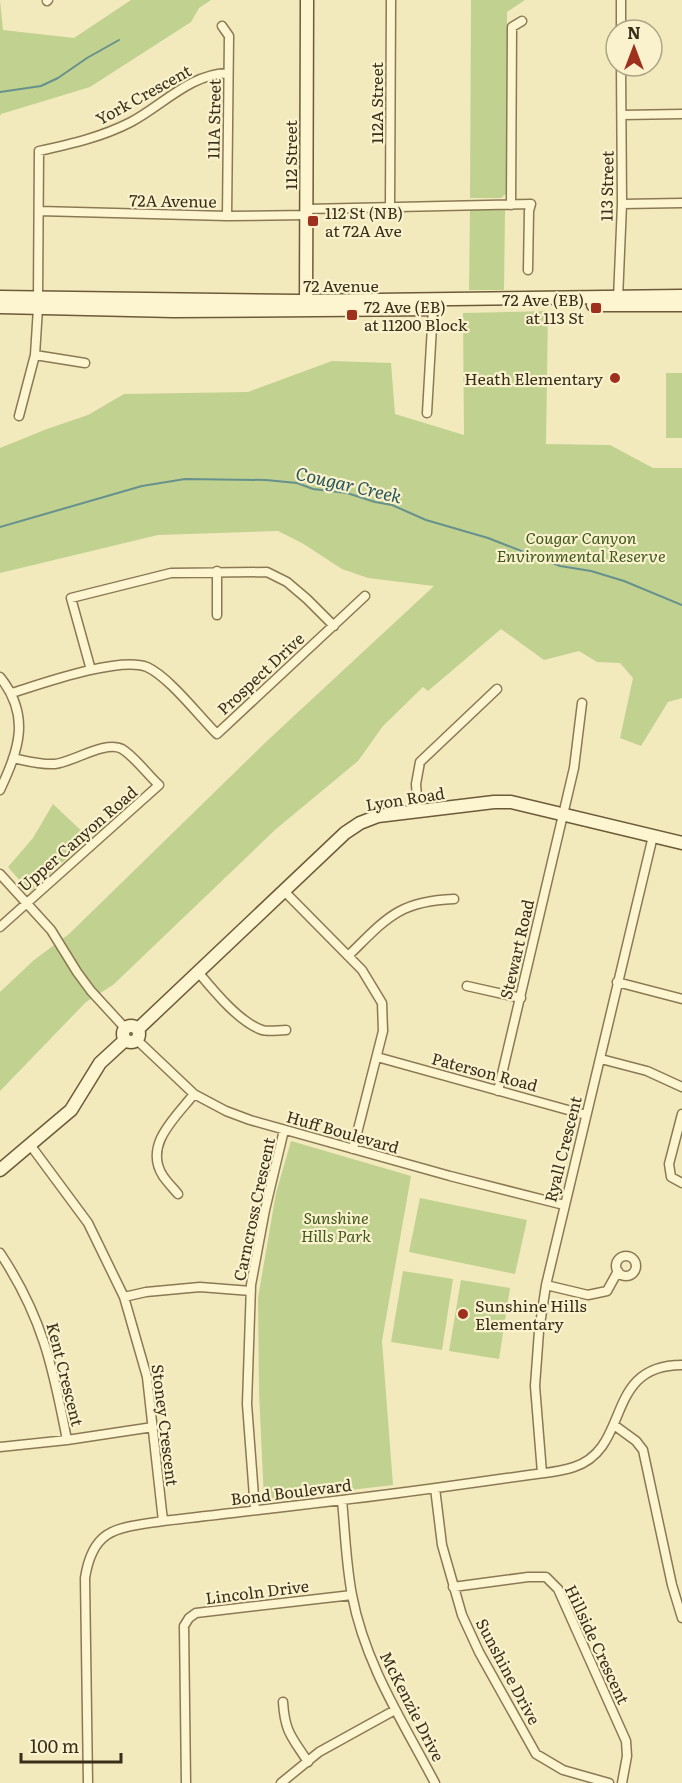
<svg xmlns="http://www.w3.org/2000/svg" width="682" height="1783" font-family="Literata,serif">
  <rect width="100%" height="100%" fill="#f2eabd"/>
  <path fill="#c0d190" d="M0 0 3 30 74 38 131 0H211L199 8 191 22 90 87 1 114 0 116Z
    M471 0H525L507 12 508 192 501 198H470Z
    M470 210H505L504 290H469Z
    M548 311 546 444 610 445 653 468H682V698L668 702 641 746 620 738 633 678 620 663 597 662 579 651 544 660 501 629 428 691 423 687 383 726 358 761 276 829 113 985 86 1002 0 1091V992L34 960 69 934 268 740 434 586 368 578 342 569 302 543 278 531 158 535 0 573V448L47 429 88 415 124 394 248 392 332 361 391 363 395 414 464 435 463 313Z
    M666 373H682V438H666Z
    M53 804 89 838 30 892 8 867 33 838Z
    M291 1141 411 1176 382 1341 393 1485 264 1500 259 1392 258 1298 276 1193Z
    M420 1198 527 1220 515 1274 409 1252Z
    M403 1271 453 1279 442 1350 391 1342Z
    M461 1280 510 1288 499 1359 449 1351Z"/>
  <g fill="none" stroke-linecap="round" stroke-linejoin="round">
    <path stroke="#67918d" stroke-width="2" d="M0 92 41 86 58 78 87 58 119 40
      M0 527 142 486 185 479 266 480 297 483 313 489 347 493 375 502 392 505 426 520 488 538 560 566 591 571 624 581 682 605"/>
    <g stroke="#8b7954" stroke-width="11">
      <path id="street" d="M621 0V30
        M47 1 48 0
        M222 26 229 36 227 216
        M622 115 682 114
        M622 204 682 203
        M511 205 512 27 522 21
        M390 207 391 0
        M307 209 531 204 529 211 528 270
        M39 211 227 216 307 215
        M38 297 39 151C71 144 102 137 131 122 163 105 190 74 228 73
        M618 299 622 204 621 66
        M35 355 85 363
        M427 413 433 309
        M19 416 35 355 38 308
        M217 615V571
        M91 670 71 598 171 573 267 572 287 582 307 599 334 626
        M0 677C31 716 19 749 0 790
        M12 693C41 684 119 656 147 667 169 677 198 715 217 734L365 596
        M418 811 416 784 420 762 497 689
        M0 874 51 930 77 972 91 991 125 1028
        M283 890 362 970 382 1003 383 1031 353 1149
        M0 927 159 785C148 775 134 756 122 749 106 740 73 762 55 764 41 765 27 761 13 758
        M348 956C386 919 398 901 454 899
        M198 972C213 990 239 1022 262 1030 268 1032 279 1030 286 1030
        M617 982 682 999
        M467 986 521 998
        M137 1040 194 1094 226 1111 250 1120 450 1176 564 1205
        M377 1057 586 1115
        M601 1059 647 1071 682 1087
        M498 1091 574 768 582 703
        M682 1114 669 1164 671 1177 682 1183
        M31 1146 88 1223 124 1297 147 1377 163 1521
        M178 1194C173 1188 167 1182 163 1176 143 1145 176 1117 194 1094
        M0 1253C42 1316 53 1367 67 1440
        M616 1266a10 10 0 1 1 20 0a10 10 0 1 1-20 0Z
        M546 1285 588 1295 607 1291 618 1271
        M124 1297 146 1292 200 1287 251 1291
        M614 1425 636 1441 643 1450 672 1585 682 1618
        M0 1447 67 1440 153 1427
        M542 1473 535 1386 539 1331 546 1285 653 836
        M435 1488 442 1545 462 1615 479 1652 536 1754 563 1770 609 1783
        M342 1500C345 1531 346 1564 352 1595 365 1664 403 1722 435 1783
        M255 1510 247 1404 251 1285 265 1210 284 1130
        M453 1587 528 1577H546L558 1589 626 1741 627 1756 622 1783
        M283 1702C285 1733 292 1737 308 1762
        M88 1783 85 1578C93 1527 118 1528 163 1521 256 1510 350 1500 443 1487 472 1483 501 1479 529 1475 544 1473 560 1472 574 1467 632 1448 603 1365 682 1365
        M186 1783 184 1626 189 1618 196 1613 352 1595
        M281 1783 319 1752 395 1710"/>
    </g>
    <g stroke="#6d5a38" stroke-width="15">
      <path id="secondary" d="M0 297 298 301 682 296
        M593 305H682
        M0 307 174 311 438 309
        M306 308 307 0
        M123 1034a8 8 0 1 1 16 0a8 8 0 1 1-16 0Z
        M138 1029 345 833 360 823 378 816 494 802H511L682 843
        M0 1170 71 1110 100 1063 125 1040"/>
    </g>
    <use href="#street" stroke="#fcf5d0" stroke-width="8"/>
    <use href="#secondary" stroke="#fcf5d0" stroke-width="12"/>
  </g>
  <g fill="#a0301e" stroke="#f9f2cd" stroke-width="2">
    <rect x="307" y="215" width="12" height="12" rx="3"/>
    <rect x="590" y="302" width="12" height="12" rx="3"/>
    <rect x="346" y="309" width="12" height="12" rx="3"/>
    <circle cx="615" cy="378" r="6"/>
    <circle cx="463" cy="1314" r="6"/>
  </g>
  <g text-anchor="middle" dominant-baseline="central" stroke-width="4.5" stroke-linejoin="round" paint-order="stroke">
    <g font-size="16" fill="#392e1a" stroke="#f9f2cd">
      <text transform="translate(143 94) rotate(-29)">York Crescent</text>
      <text transform="translate(376 103) rotate(-90)">112A Street</text>
      <text transform="translate(213 119) rotate(-89)">111A Street</text>
      <text transform="translate(290 155) rotate(-90)">112 Street</text>
      <text transform="translate(606 186) rotate(-89)">113 Street</text>
      <text transform="translate(173 200) rotate(1)">72A Avenue</text>
      <text x="341" y="285">72 Avenue</text>
      <text transform="translate(260 673) rotate(-43)">Prospect Drive</text>
      <text transform="translate(405 798) rotate(-9)">Lyon Road</text>
      <text transform="translate(77 838) rotate(-41)">Upper Canyon Road</text>
      <text transform="translate(516 949) rotate(-77)">Stewart Road</text>
      <text transform="translate(485 1071) rotate(15)">Paterson Road</text>
      <text transform="translate(343 1131) rotate(16)">Huff Boulevard</text>
      <text transform="translate(562 1149) rotate(-76)">Ryall Crescent</text>
      <text transform="translate(253 1209) rotate(-78)">Carncross Crescent</text>
      <text transform="translate(66 1374) rotate(76)">Kent Crescent</text>
      <text transform="translate(166 1425) rotate(83)">Stoney Crescent</text>
      <text transform="translate(291 1491) rotate(-7)">Bond Boulevard</text>
      <text transform="translate(257 1591) rotate(-7)">Lincoln Drive</text>
      <text transform="translate(598 1644) rotate(65)">Hillside Crescent</text>
      <text transform="translate(509 1671) rotate(62)">Sunshine Drive</text>
      <text transform="translate(413 1706) rotate(63)">McKenzie Drive</text>
    </g>
    <g font-size="16" fill="#392e1a" stroke="#f9f2cd" text-anchor="start">
      <text x="325" y="212">112 St (NB)<tspan x="325" dy="18">at 72A Ave</tspan></text>
      <text x="584" y="299" text-anchor="end">72 Ave (EB)<tspan x="584" dy="18">at 113 St</tspan></text>
      <text x="364" y="306">72 Ave (EB)<tspan x="364" dy="18">at 11200 Block</tspan></text>
      <text x="603" y="378" text-anchor="end">Heath Elementary</text>
      <text x="475" y="1305">Sunshine Hills<tspan x="475" dy="18">Elementary</tspan></text>
    </g>
    <g font-size="16" font-style="italic" fill="#41581f" stroke="#f9f2cd">
      <text x="581" y="537">Cougar Canyon<tspan x="581" dy="18">Environmental Reserve</tspan></text>
      <text x="336" y="1217">Sunshine<tspan x="336" dy="18">Hills Park</tspan></text>
    </g>
    <g font-size="18" font-style="italic" fill="#28565a" stroke="#f9f2cd">
      <text transform="translate(349 484) rotate(13)">Cougar Creek</text>
    </g>
  </g>
  <g transform="translate(634 48)"><circle r="28" fill="#f9f2cd" stroke="#aca485" stroke-width="1.5"/>
  <path d="M0-4.5L10 22L0 15L-10 22Z" fill="#a0301e"/>
  <text y="-9" font-size="16" font-weight="bold" text-anchor="middle" fill="#392e1a">N</text>
  </g>
  <path d="M21 1753v9h100v-9" fill="none" stroke="#392e1a" stroke-width="3"/>
  <text x="30" y="1753" font-size="18" fill="#392e1a" stroke="#f9f2cd" stroke-width="4.5" paint-order="stroke">100 m</text>
</svg>
